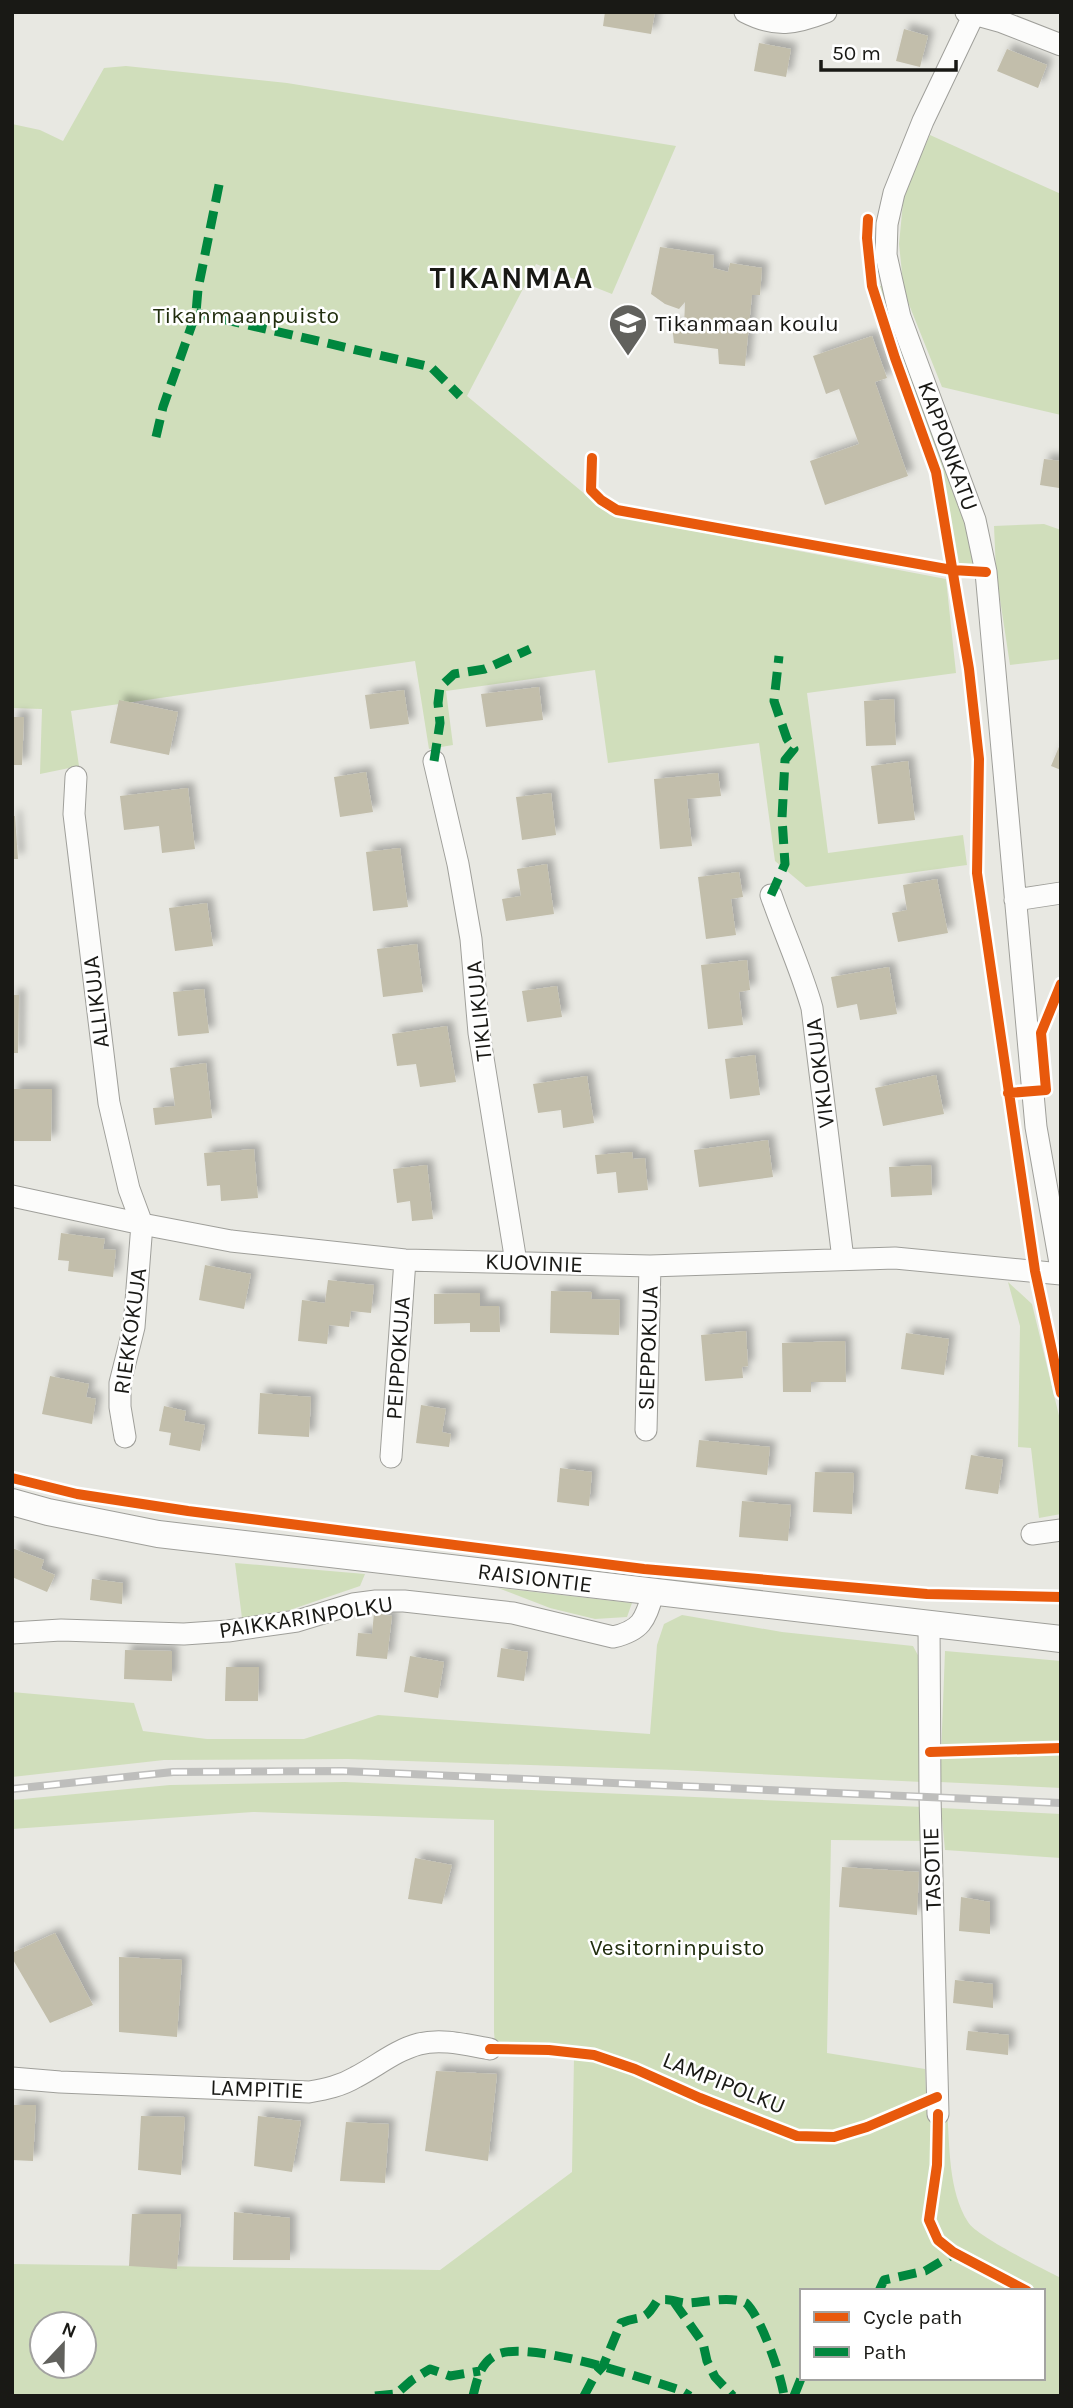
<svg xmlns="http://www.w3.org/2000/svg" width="1073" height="2408" font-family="Karla,sans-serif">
  <defs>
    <filter id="shadow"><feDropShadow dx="6" dy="-6" stdDeviation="3.5" flood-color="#0004"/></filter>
  </defs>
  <rect width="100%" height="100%" fill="#e8e8e2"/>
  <path fill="#d0debb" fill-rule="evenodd" d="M126 66 287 83 676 146 612 294 536 264 467 396 610 515 946 579 956 673 807 693 828 853 963 835 967 865 806 887 775 861 759 743 608 763 595 670 446 691 453 745 429 749 415 661 71 711 79 766 40 774 42 709 12 708V124L40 130 63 141 104 68Z
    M930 135 1061 194V415L942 387 904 292 899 244 904 192Z
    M872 286H892L986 572 952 570 936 472 895 358Z
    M1044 524 1061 530V659L1010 665 996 573 994 526Z
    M1008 1282 1032 1304 1061 1424V1514L1039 1518 1031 1448 1018 1447 1020 1326Z
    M235 1563 365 1574 360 1586 243 1626Z
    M498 1588 632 1603 627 1617 595 1619 550 1608Z
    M682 1615 782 1632 913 1646 920 1659 922 1782 677 1770 348 1759 164 1760 12 1777V1692L134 1703 143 1731 207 1739H304L378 1715 650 1734 657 1645 664 1624Z
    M945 1651 1061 1661V1788L940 1782Z
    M345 1782 923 1807 928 1841 831 1840 827 2053 925 2069 927 2113 947 2110C950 2147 948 2190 968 2222 976 2236 1043 2269 1061 2278V2396H12V2264L440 2270 572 2172 574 2057 496 2054 494 2032V1820L253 1812 12 1829V1800L170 1785ZM802 2291H1043V2378H802ZM42 2324H84V2366H42Z
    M941 1808 1061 1814V1858L945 1850Z"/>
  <path fill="#c2beab" filter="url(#shadow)" d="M605 12H655L651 34 603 26Z
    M904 29 928 36 920 67 896 61Z
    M759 43 791 49 786 77 754 71Z
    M1007 49 1047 65 1038 88 997 71Z
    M660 247 714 255 713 268 728 272 730 263 762 268 760 295H752L745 366 719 364 718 349 674 343 672 325 684 327 685 302 679 309 665 304 651 294Z
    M872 336 887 378 875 382 908 476 825 505 810 461 859 444 839 389 826 394 813 356Z
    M1044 459 1061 461 1059 488 1040 485Z
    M539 687 543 720 486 727 481 694Z
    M404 690 409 724 370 729 365 695Z
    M894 699 896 745 866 746 864 701Z
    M119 700 178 712 169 755 110 743Z
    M12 717H24L22 765H12Z
    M1061 742V770L1051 766Z
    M908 761 915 820 878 824 871 766Z
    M366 772 373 812 340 817 334 777Z
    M718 773 721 796 687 799 692 846 660 849 654 779Z
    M188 788 195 849 162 853 159 826 124 830 120 796Z
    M551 793 556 835 522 840 516 797Z
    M12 816H15L18 859H12Z
    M400 848 408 907 373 911 366 852Z
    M547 864 554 914 506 921 502 899 521 896 517 869Z
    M739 872 743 897 731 899 736 935 706 939 698 877Z
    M937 879 948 933 898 942 892 913 907 910 903 885Z
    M207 903 213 946 175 951 169 908Z
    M417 944 423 992 383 997 377 949Z
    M747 960 750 990 739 992 743 1025 708 1029 701 965Z
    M889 967 897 1014 860 1020 857 1004 837 1008 831 977Z
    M557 986 562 1017 527 1022 522 991Z
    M204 989 209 1033 178 1036 173 992Z
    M12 995H19L18 1053H12Z
    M447 1026 456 1082 420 1087 416 1064 397 1066 392 1034Z
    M755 1055 760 1095 730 1099 725 1059Z
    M206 1063 212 1118 155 1125 153 1108 175 1106 170 1068Z
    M936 1075 944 1114 883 1126 875 1088Z
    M587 1076 594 1123 563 1128 561 1110 538 1113 533 1084Z
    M12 1089H52L51 1141H12Z
    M768 1140 773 1177 699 1187 694 1150Z
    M254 1149 258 1198 221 1201 220 1185 207 1186 204 1153Z
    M632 1152 633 1159 645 1158 648 1190 618 1193 616 1172 597 1174 595 1155Z
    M427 1165 433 1219 412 1221 410 1201 397 1203 393 1169Z
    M931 1165 932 1195 891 1197 889 1167Z
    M61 1233 105 1239 103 1249 116 1250 113 1277 68 1271 69 1261 58 1260Z
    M205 1265 251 1274 244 1309 199 1300Z
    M328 1280 374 1285 371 1313 351 1311 349 1327 329 1325 327 1344 298 1341 302 1300 325 1303Z
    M551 1291 592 1292 591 1299 620 1300 619 1335 550 1333Z
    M480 1293V1306H499L500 1332H470V1323L434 1324V1294Z
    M746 1331 748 1366 742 1367 743 1378 705 1381 701 1335Z
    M906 1333 949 1339 944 1375 901 1369Z
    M845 1341 846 1382H811V1392H783L782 1343Z
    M50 1376 89 1384 86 1397 96 1399 92 1424 42 1414Z
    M260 1393 311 1397 309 1437 258 1434Z
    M421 1405 446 1409 442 1432 451 1434 449 1447 416 1443Z
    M164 1406 186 1411 184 1421 205 1425 200 1451 169 1445 171 1433 159 1431Z
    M699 1440 770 1447 767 1475 696 1467Z
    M971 1455 1003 1460 998 1494 965 1489Z
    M560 1468 592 1472 589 1506 557 1502Z
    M815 1472 854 1473 852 1514 813 1512Z
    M742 1501 791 1505 788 1541 739 1537Z
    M12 1548 44 1560 41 1569 55 1575 47 1592 12 1577Z
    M92 1579 123 1583 122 1604 90 1600Z
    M374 1613 392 1616 387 1659 356 1656 358 1633 372 1634Z
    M501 1648 528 1652 524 1681 497 1677Z
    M125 1650 172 1651V1681L124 1679Z
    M410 1656 444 1662 438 1698 404 1692Z
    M226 1667H259L258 1701H225Z
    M415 1858 452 1865 442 1904 408 1899Z
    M842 1867 919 1872 917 1915 839 1907Z
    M961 1897 990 1902V1934L959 1931Z
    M55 1933 93 2005 50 2023 12 1958V1953Z
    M119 1957 182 1960 177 2037 119 2032Z
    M955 1980 993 1984V2008L953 2003Z
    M968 2031 1009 2035 1008 2055 966 2050Z
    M436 2071 497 2074 488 2161 425 2151Z
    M12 2105H36L33 2161 12 2160Z
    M141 2116 185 2117 181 2175 138 2170Z
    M258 2116 301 2121 292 2172 254 2166Z
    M346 2122 389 2124 385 2183 340 2181Z
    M234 2212 290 2218V2260H233Z
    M132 2214H181L177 2269 129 2266Z"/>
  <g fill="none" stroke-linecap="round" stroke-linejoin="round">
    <g stroke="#9f9f9a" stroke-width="23">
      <path id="minor" d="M745 12C776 28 795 24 826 12
        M966 12 1002 22 1061 45
        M975 12 923 121 894 193 887 224 886 255 900 317 975 520 986 572 1036 1127 1061 1269
        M434 761 458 864 471 939 479 1033 516 1262
        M76 777 74 814 109 1103 129 1189 142 1224 134 1327 120 1383V1407L125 1437
        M771 895C784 933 801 969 812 1008L843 1259
        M1015 900 1061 893
        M12 1196 142 1224 231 1241 405 1260 650 1266 895 1258 1061 1274
        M646 1430 650 1266
        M391 1457 405 1260
        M1032 1534 1061 1530
        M929 1623 930 1796 938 2114
        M12 1633 61 1630 184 1634 228 1631 297 1621 353 1604 376 1601H404L513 1613 613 1637C643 1630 645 1619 654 1591
        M12 2078 60 2082 309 2092C326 2089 341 2086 356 2077 377 2066 396 2050 419 2044 442 2038 467 2045 490 2049"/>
    </g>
    <g stroke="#9f9f9a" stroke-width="28">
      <path id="major" d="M12 1502 48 1512 158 1534 1061 1639"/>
    </g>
    <use href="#minor" stroke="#fcfcfb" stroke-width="21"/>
    <use href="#major" stroke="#fcfcfb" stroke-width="26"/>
    <g stroke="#bebebc" stroke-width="8">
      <path id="rail" d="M12 1789 173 1772 343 1771 1061 1803"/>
    </g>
    <use href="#rail" stroke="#fff" stroke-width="5" stroke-dasharray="16" stroke-linecap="butt"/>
    <path stroke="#00873e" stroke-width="9" stroke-dasharray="18 9" stroke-linecap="butt" d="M196 313 431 367 460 396
      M156 437 163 407 196 313 198 289 220 180
      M434 761 440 723 438 703 440 687 454 674 485 669 530 649
      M771 895 785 864 782 818 785 760 794 749 787 739 774 701 779 656
      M879 2291 884 2280 925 2271 955 2253
      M674 2302 703 2343 707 2361 715 2377 733 2396
      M375 2396 396 2394 412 2380 430 2369 450 2376 480 2371
      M473 2396C477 2380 480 2363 496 2355 527 2339 645 2379 680 2390L690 2396
      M584 2396 595 2375 603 2366 621 2323C643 2314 643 2324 657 2301 667 2297 675 2302 685 2303 704 2303 728 2295 746 2303 761 2317 781 2375 784 2396
      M794 2396 802 2376"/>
    <g stroke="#fff" stroke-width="15">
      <path id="cycleway" d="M868 219 867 238 872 286 895 358 936 472 969 669 979 759 977 873 1035 1271 1061 1393
        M592 458 591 490 601 500 617 510 952 570 986 572
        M1008 1093 1046 1090 1041 1033 1061 984
        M12 1478 77 1494 188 1511 644 1569 927 1594 1061 1597
        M930 1752 1061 1748
        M490 2049 549 2050 594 2055 635 2069 700 2098 797 2136 834 2137 867 2127 937 2097
        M938 2114 937 2165 929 2220 938 2240 953 2252 1027 2291"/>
    </g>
    <use href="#cycleway" stroke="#e8590c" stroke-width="10"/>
  </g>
  <defs>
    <g id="school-pin" transform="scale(2.0125)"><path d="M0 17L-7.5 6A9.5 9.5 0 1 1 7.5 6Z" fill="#61615d" stroke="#fff"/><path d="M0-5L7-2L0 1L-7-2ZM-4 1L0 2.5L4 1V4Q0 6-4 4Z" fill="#fff"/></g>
  </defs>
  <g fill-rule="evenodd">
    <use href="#school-pin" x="628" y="323"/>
  </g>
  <g text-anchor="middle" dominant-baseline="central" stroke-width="5" stroke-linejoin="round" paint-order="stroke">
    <g font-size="23" fill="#212e0e" stroke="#fff">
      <text x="246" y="315">Tikanmaanpuisto</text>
      <text x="677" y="1947">Vesitorninpuisto</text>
    </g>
    <g font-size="23" fill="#191915" stroke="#fff" text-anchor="start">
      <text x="655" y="323">Tikanmaan koulu</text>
    </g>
    <g font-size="23" fill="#191915" stroke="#fff">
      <text transform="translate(948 446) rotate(70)">KAPPONKATU</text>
      <text transform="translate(96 1002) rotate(-97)">ALLIKUJA</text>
      <text transform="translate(479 1011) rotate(-96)">TIKLIKUJA</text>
      <text transform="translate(820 1073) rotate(-97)">VIKLOKUJA</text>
      <text transform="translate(534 1263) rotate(2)">KUOVINIE</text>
      <text transform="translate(130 1331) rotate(-82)">RIEKKOKUJA</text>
      <text transform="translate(648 1348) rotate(-88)">SIEPPOKUJA</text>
      <text transform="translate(398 1358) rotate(-86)">PEIPPOKUJA</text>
      <text transform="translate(535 1578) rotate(7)">RAISIONTIE</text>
      <text transform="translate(306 1617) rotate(-9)">PAIKKARINPOLKU</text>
      <text transform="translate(932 1869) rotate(-92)">TASOTIE</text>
      <text transform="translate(724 2083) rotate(22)">LAMPIPOLKU</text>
      <text transform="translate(257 2089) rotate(2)">LAMPITIE</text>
    </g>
    <g font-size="30" font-weight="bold" letter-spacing="2" fill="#191915" stroke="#fff">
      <text x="512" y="278">TIKANMAA</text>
    </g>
  </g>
  <rect width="1073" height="2408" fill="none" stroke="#191915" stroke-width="28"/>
  <rect x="800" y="2289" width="245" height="91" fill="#ffffff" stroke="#a3a3a1" stroke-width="2"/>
  <rect x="814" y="2312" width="35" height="10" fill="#e8590c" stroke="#a3a3a1" stroke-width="2"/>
  <text x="863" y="2324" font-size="21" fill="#191915">Cycle path</text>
  <rect x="814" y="2347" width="35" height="10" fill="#00873e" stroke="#a3a3a1" stroke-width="2"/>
  <text x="863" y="2359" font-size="21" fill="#191915">Path</text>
  <g transform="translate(63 2345) rotate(22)"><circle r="33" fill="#ffffff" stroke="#a3a3a1" stroke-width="2"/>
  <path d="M0-5L12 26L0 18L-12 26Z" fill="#61615d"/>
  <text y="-10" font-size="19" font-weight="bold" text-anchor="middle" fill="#191915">N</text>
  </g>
  <path d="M821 60v10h135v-10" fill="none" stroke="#191915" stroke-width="3.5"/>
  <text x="832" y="60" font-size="21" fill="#191915" stroke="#ffffff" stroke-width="5" paint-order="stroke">50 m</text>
</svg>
